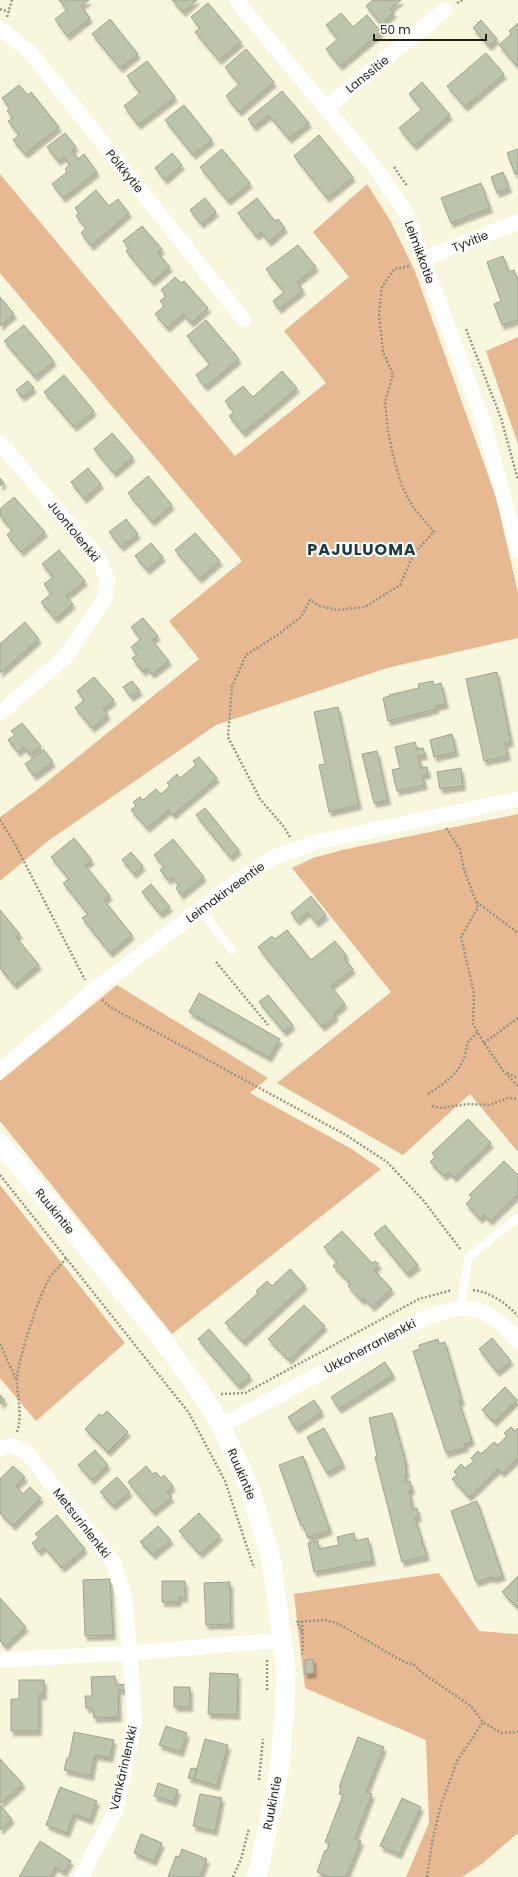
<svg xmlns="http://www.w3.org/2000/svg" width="518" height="1877" font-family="Poppins,sans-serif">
  <defs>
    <filter id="shadow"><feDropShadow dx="2.5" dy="4.5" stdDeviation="1" flood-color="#0004"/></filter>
  </defs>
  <rect width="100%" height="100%" fill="#f9f6de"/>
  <path fill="#e6b992" d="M0 174 235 456 326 383 284 331 349 277 313 232 367 184 391 222 414 269 496 497 518 593V638L387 668 216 725 48 841 0 881V817L37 790 199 659 169 621 242 561 0 273Z
    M518 337V444L486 351Z
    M518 814V1152L470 1094 403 1155 277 1083 391 992 292 868 313 858 342 850Z
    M117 985 268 1078 250 1093 350 1148 381 1169 172 1334 0 1121V1081Z
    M0 1185 125 1343 36 1421 0 1378Z
    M439 1573 479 1631 518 1634V1833L483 1863 462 1877H406L429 1823 426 1740 305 1688 294 1594Z"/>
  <path fill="#bcc4ad" stroke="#9da590" filter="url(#shadow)" d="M59 0H89L81 6 90 18 67 36 55 19 67 10Z
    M172 0H197L183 12Z
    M373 0H401L390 9 394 13 381 24 366 6Z
    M208 3 241 42 219 60 195 32 200 28 191 17Z
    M341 13 353 27 367 15 381 32 340 66 326 49 338 39 326 25Z
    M110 19 138 54 120 68 92 34Z
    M481 20 497 39 489 46 473 28Z
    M518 23V64L517 66 499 45 511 34 509 31Z
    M246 49 274 82 239 112 226 96 239 84 225 67Z
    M486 53 504 74 465 107 447 86Z
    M147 61 175 97 138 125 124 106 140 93 127 76Z
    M422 82 450 115 414 146 399 128 422 109 409 94Z
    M19 85 28 95 31 92 59 127 25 154 13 140 19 135 8 121 13 118 7 111 10 109 2 98Z
    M282 91 309 123 289 139 269 115 254 127 248 119Z
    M184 105 212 140 193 155 165 120Z
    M65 133 76 147 72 150 78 159 84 154 97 172 63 198 52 184 67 172 65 169 70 165 64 157 58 161 47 147Z
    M319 135 353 177 327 198 294 156Z
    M222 149 250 183 228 201 200 167Z
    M518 149V172L515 174 507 153Z
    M172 153 182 165 165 180 155 168Z
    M503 172 509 188 497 193 491 177Z
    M481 183 490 208 451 223 441 198Z
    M96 190 109 206 118 199 129 213 91 246 81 233 86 228 76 216 79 213 75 208Z
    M205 198 216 212 201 224 190 210Z
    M257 198 275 221 278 219 285 228 269 242 261 232 256 236 238 213Z
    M142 226 162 249 158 253 170 267 152 282 126 251 129 248 123 241Z
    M298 245 316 267 297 282 303 290 279 309 273 301 284 292 266 269Z
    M503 256 509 272 514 270 518 282V320L502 325 494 304 501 301 487 262Z
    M175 277 181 283 184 281 208 308 191 323 183 314 167 328 155 314 164 306 160 301 166 296 161 290Z
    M0 297 14 314 0 326Z
    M206 320 239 359 205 387 196 375 210 364 187 336Z
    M24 325 54 361 35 377 4 341Z
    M282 371 297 388 243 433 229 416 234 412 225 401 243 386 253 397Z
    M64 375 94 411 74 427 44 392Z
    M28 381 34 388 22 397 16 390Z
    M112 433 133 457 114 473 94 449Z
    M88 468 101 484 84 499 71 482Z
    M148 476 172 505 152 522 128 493Z
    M0 478 4 483 0 486Z
    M14 497 45 532 21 552 7 535 12 530 0 516V509Z
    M126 519 138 534 121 547 109 532Z
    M195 533 220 561 199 579 175 550Z
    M151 543 163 557 147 570 135 556Z
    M59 550 85 581 66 596 73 604 55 619 41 602 51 594 44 584 53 577 42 564Z
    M143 618 158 636 152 640 169 661 152 674 147 668 143 672 132 658 137 655 131 647 141 639 131 627Z
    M25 622 39 639 0 673V644Z
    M497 672 511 742 505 743 508 756 484 761 466 679Z
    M94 677 114 700 103 709 108 715 92 728 75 708 84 700 77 691Z
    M132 681 140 691 131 697 123 687Z
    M433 681 434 685 441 683 446 704 436 706V709L388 721 383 698 390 696 389 695 419 688 418 684Z
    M338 707 359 805 329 812 319 765 325 764 314 712Z
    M22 723 41 746 30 755 24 747 18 752 8 740 15 735 11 731Z
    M452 734 456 752 434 757 430 740Z
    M415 742 417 749 423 748 425 755 418 756 421 768 427 767 428 774 422 775 425 785 397 791 392 770 400 768 395 747Z
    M44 750 53 762 34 776 25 764Z
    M377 751 388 800 374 803 362 754Z
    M199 757 217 778 173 815 169 810 147 828 131 810 136 806 133 802 140 797 143 800 156 789 161 794 170 786 167 783 177 774 180 778 196 765 193 761Z
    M461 768 463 786 440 789 437 772Z
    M205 808 239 850 230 857 196 815Z
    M74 838 92 860 85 865 110 896 104 900 132 935 110 953 82 918 88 914 63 883 69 879 51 857Z
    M173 839 204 877 181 895 176 888 179 885 172 877 168 880 160 870 164 867 154 855Z
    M131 852 143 866 134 874 122 860Z
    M151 884 170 907 160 914 142 892Z
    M311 896 326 915 316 923 308 912 297 921 291 913Z
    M0 910 20 934 16 937 39 965 14 985 0 968Z
    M287 930 311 960 335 941 347 956 344 958 353 969 331 986 345 1004 334 1013 336 1016 322 1027 258 947 272 936 275 939Z
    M199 993 280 1039 269 1058 189 1012Z
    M268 995 293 1025 284 1032 259 1002Z
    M468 1119 491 1143 454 1178 449 1172 444 1176 430 1162 435 1157 432 1153Z
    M504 1161 518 1175V1194L490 1221 484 1215 480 1219 466 1204 472 1198 469 1195Z
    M385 1225 418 1265 407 1274 374 1234Z
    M342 1231 372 1263 375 1261 379 1264 374 1270 392 1289 372 1307 364 1298 362 1301 348 1286 351 1284 333 1266 337 1262 324 1247Z
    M290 1269 305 1285 243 1342 225 1323 258 1293 256 1291 267 1281 272 1286Z
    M304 1305 325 1326 289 1360 268 1339Z
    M209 1329 250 1376 238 1386 198 1339Z
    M492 1338 511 1361 497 1372 479 1349Z
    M438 1339 439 1344 445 1342 462 1401 459 1402 472 1441 465 1444 466 1447 446 1453 413 1351 420 1349 419 1345Z
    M385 1362 393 1375 339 1409 331 1397Z
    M505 1387 517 1400 494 1422 482 1410Z
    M0 1395 5 1400 0 1404Z
    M314 1400 322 1412 296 1429 288 1417Z
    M107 1411 128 1432 108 1452 85 1429 99 1414 102 1416Z
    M392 1413 406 1463H405L407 1474H405L406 1482 410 1481 412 1490 409 1491 413 1509 417 1508 419 1517 415 1518 427 1556 402 1562 375 1457 377 1456 369 1418Z
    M511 1427 515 1431 518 1428V1458L502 1473 498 1469 469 1497 452 1479 457 1475 454 1472 461 1464 465 1468 474 1461 471 1458 478 1451 481 1454 494 1442 498 1445 507 1436 504 1433Z
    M324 1428 343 1464 327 1473 307 1437Z
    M95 1450 108 1465 92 1480 78 1465Z
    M303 1456 330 1530 308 1538 303 1525 301 1526 279 1465Z
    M13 1466 25 1477 16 1486 23 1494 30 1487 41 1498 13 1526 0 1513V1479Z
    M146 1466 153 1474 156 1472 161 1478 164 1475 173 1486 167 1492 172 1497 153 1512 128 1482Z
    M117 1477 130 1492 113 1506 100 1492Z
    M477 1501 503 1576 493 1579 492 1577 476 1582 451 1511Z
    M199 1513 220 1536 200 1554 179 1531Z
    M57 1515 85 1549 62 1568 44 1547 39 1552 32 1543 39 1538 35 1534Z
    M158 1526 171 1540 153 1555 140 1542Z
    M354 1533 355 1541 368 1538 373 1561 314 1572 308 1543 318 1541 319 1549 339 1545 337 1537Z
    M518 1576V1608L502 1592Z
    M110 1579 113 1635 85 1636 83 1580Z
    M162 1581H185V1598L179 1597V1602H162Z
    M230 1582 231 1624 206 1625 204 1583Z
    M0 1598 26 1627 5 1646 0 1641Z
    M313 1659 314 1673 305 1674V1660Z
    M210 1673 238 1674 237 1715 208 1714Z
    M115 1676 116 1685 129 1684V1690H118L119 1717 94 1718 93 1708H86L85 1696H92L91 1677Z
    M19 1680H44V1695H39V1731H11V1699H19Z
    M174 1687H190V1707H174Z
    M166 1726 187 1733 181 1752 159 1745Z
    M74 1732 114 1740 110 1758 95 1755 91 1776 64 1770 67 1758H69Z
    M358 1737 384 1747 366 1792 372 1794 355 1838 361 1841 346 1877H330L317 1872 325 1850 327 1851 329 1844 325 1842 343 1795 339 1794 341 1787H339Z
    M205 1739 228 1745 217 1786 194 1779Z
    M0 1759 23 1784 0 1804Z
    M191 1768 197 1769 194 1779 188 1778Z
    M158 1783 178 1790 174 1802 154 1796Z
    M60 1787 97 1801 90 1820 74 1814 67 1833 46 1825Z
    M200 1794 222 1798 215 1831 193 1826Z
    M402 1798 421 1807 399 1854 380 1846Z
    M0 1805 12 1819 0 1830Z
    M141 1834 162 1843 154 1861 134 1853Z
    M40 1841 71 1861 64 1872 55 1867 50 1877H19Z
    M182 1849 207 1859 200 1877H168L176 1856 179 1857Z"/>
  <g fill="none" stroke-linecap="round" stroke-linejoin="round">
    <path stroke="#969483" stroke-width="2.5" stroke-dasharray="2 2" stroke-linecap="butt" d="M457 3 463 0
      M0 9 9 12
      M7 17 12 0
      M394 167 407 186
      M466 329 501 418 518 480
      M0 820 15 844 85 980
      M446 828 460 849 464 870 478 907 461 937 474 993 473 1024 484 1043 504 1072 518 1086
      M290 837 284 827 260 799 228 737 232 687 246 655 276 636 301 617 310 600 320 606 337 610 365 607 400 585 414 553 434 532 413 507 402 486 395 463 388 432 385 402 393 374 383 352 379 314 382 287 394 269 410 266
      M477 902 518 933
      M216 962 268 1025
      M102 1000 110 1007 346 1135 387 1162 423 1200 461 1250
      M484 1043 518 1018
      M507 1073 518 1078
      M428 1094C449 1080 465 1070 467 1043L478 1032
      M432 1106 440 1108 468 1104 489 1105 508 1098 518 1099
      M0 1175 189 1413 225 1481 254 1568
      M473 1290C490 1292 506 1303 518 1316
      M0 1344 16 1379
      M221 1394 245 1393 419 1299 452 1290
      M17 1432C23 1415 17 1397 17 1380 17 1362 40 1292 50 1277 55 1271 61 1265 66 1258
      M302 1621 303 1646 302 1654
      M302 1633 297 1622 325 1620 339 1624 395 1657 407 1663 413 1664 425 1675 471 1706 483 1722
      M267 1660V1691
      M259 1780 263 1739
      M233 1877 241 1859 249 1828
      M427 1877 432 1843 440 1808 457 1761 483 1722 501 1733 518 1732"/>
    <path stroke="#fff" stroke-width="8" d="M200 909 232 950
      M461 1307 468 1258 518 1217"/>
    <path stroke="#fff" stroke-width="15" d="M236 0 373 165 405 211 483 421 518 551
      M0 28 31 53 244 320
      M327 107 445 10
      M423 259 518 222
      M0 443 100 560 107 579 105 598 65 657 0 713
      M0 1071 93 991 237 881 274 857 317 842 518 799
      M221 1426 424 1318C469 1302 486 1304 518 1342
      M0 1449 12 1445 28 1454 113 1562 125 1599 135 1721 116 1809 81 1877
      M0 1660 129 1653 284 1640"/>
    <path stroke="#fff" stroke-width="19" d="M0 1143 162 1339 207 1402 221 1426 250 1489 271 1558 286 1668 285 1704 279 1772 260 1865 256 1877"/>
  </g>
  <g text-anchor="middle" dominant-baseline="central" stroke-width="4" stroke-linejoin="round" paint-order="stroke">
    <g font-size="12" fill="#1f1e15" stroke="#fff">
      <text transform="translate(367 74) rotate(-39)">Lanssitie</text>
      <text transform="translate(125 171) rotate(51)">Pölkkytie</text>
      <text transform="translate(470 241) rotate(-22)">Tyvitie</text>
      <text transform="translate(420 252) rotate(70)">Leimikkotie</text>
      <text transform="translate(74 531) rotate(51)">Juontolenkki</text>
      <text transform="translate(225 892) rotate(-36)">Leimakirveentie</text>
      <text transform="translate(55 1211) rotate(51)">Ruukintie</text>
      <text transform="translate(370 1346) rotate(-28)">Ukkoherranlenkki</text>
      <text transform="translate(242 1474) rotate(67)">Ruukintie</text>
      <text transform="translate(82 1523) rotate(52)">Metsurinlenkki</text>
      <text transform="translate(123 1768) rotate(-77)">Vänkärinlenkki</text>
      <text transform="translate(272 1803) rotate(-79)">Ruukintie</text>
    </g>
    <g font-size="16" font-weight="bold" letter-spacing="1" fill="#1b3d40" stroke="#fff">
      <text x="362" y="549">PAJULUOMA</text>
    </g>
  </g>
  <path d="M374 34v6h112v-6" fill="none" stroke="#1f1e15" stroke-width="2"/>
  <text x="380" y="34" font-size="12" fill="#1f1e15" stroke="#ffffff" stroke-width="3" paint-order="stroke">50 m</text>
</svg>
